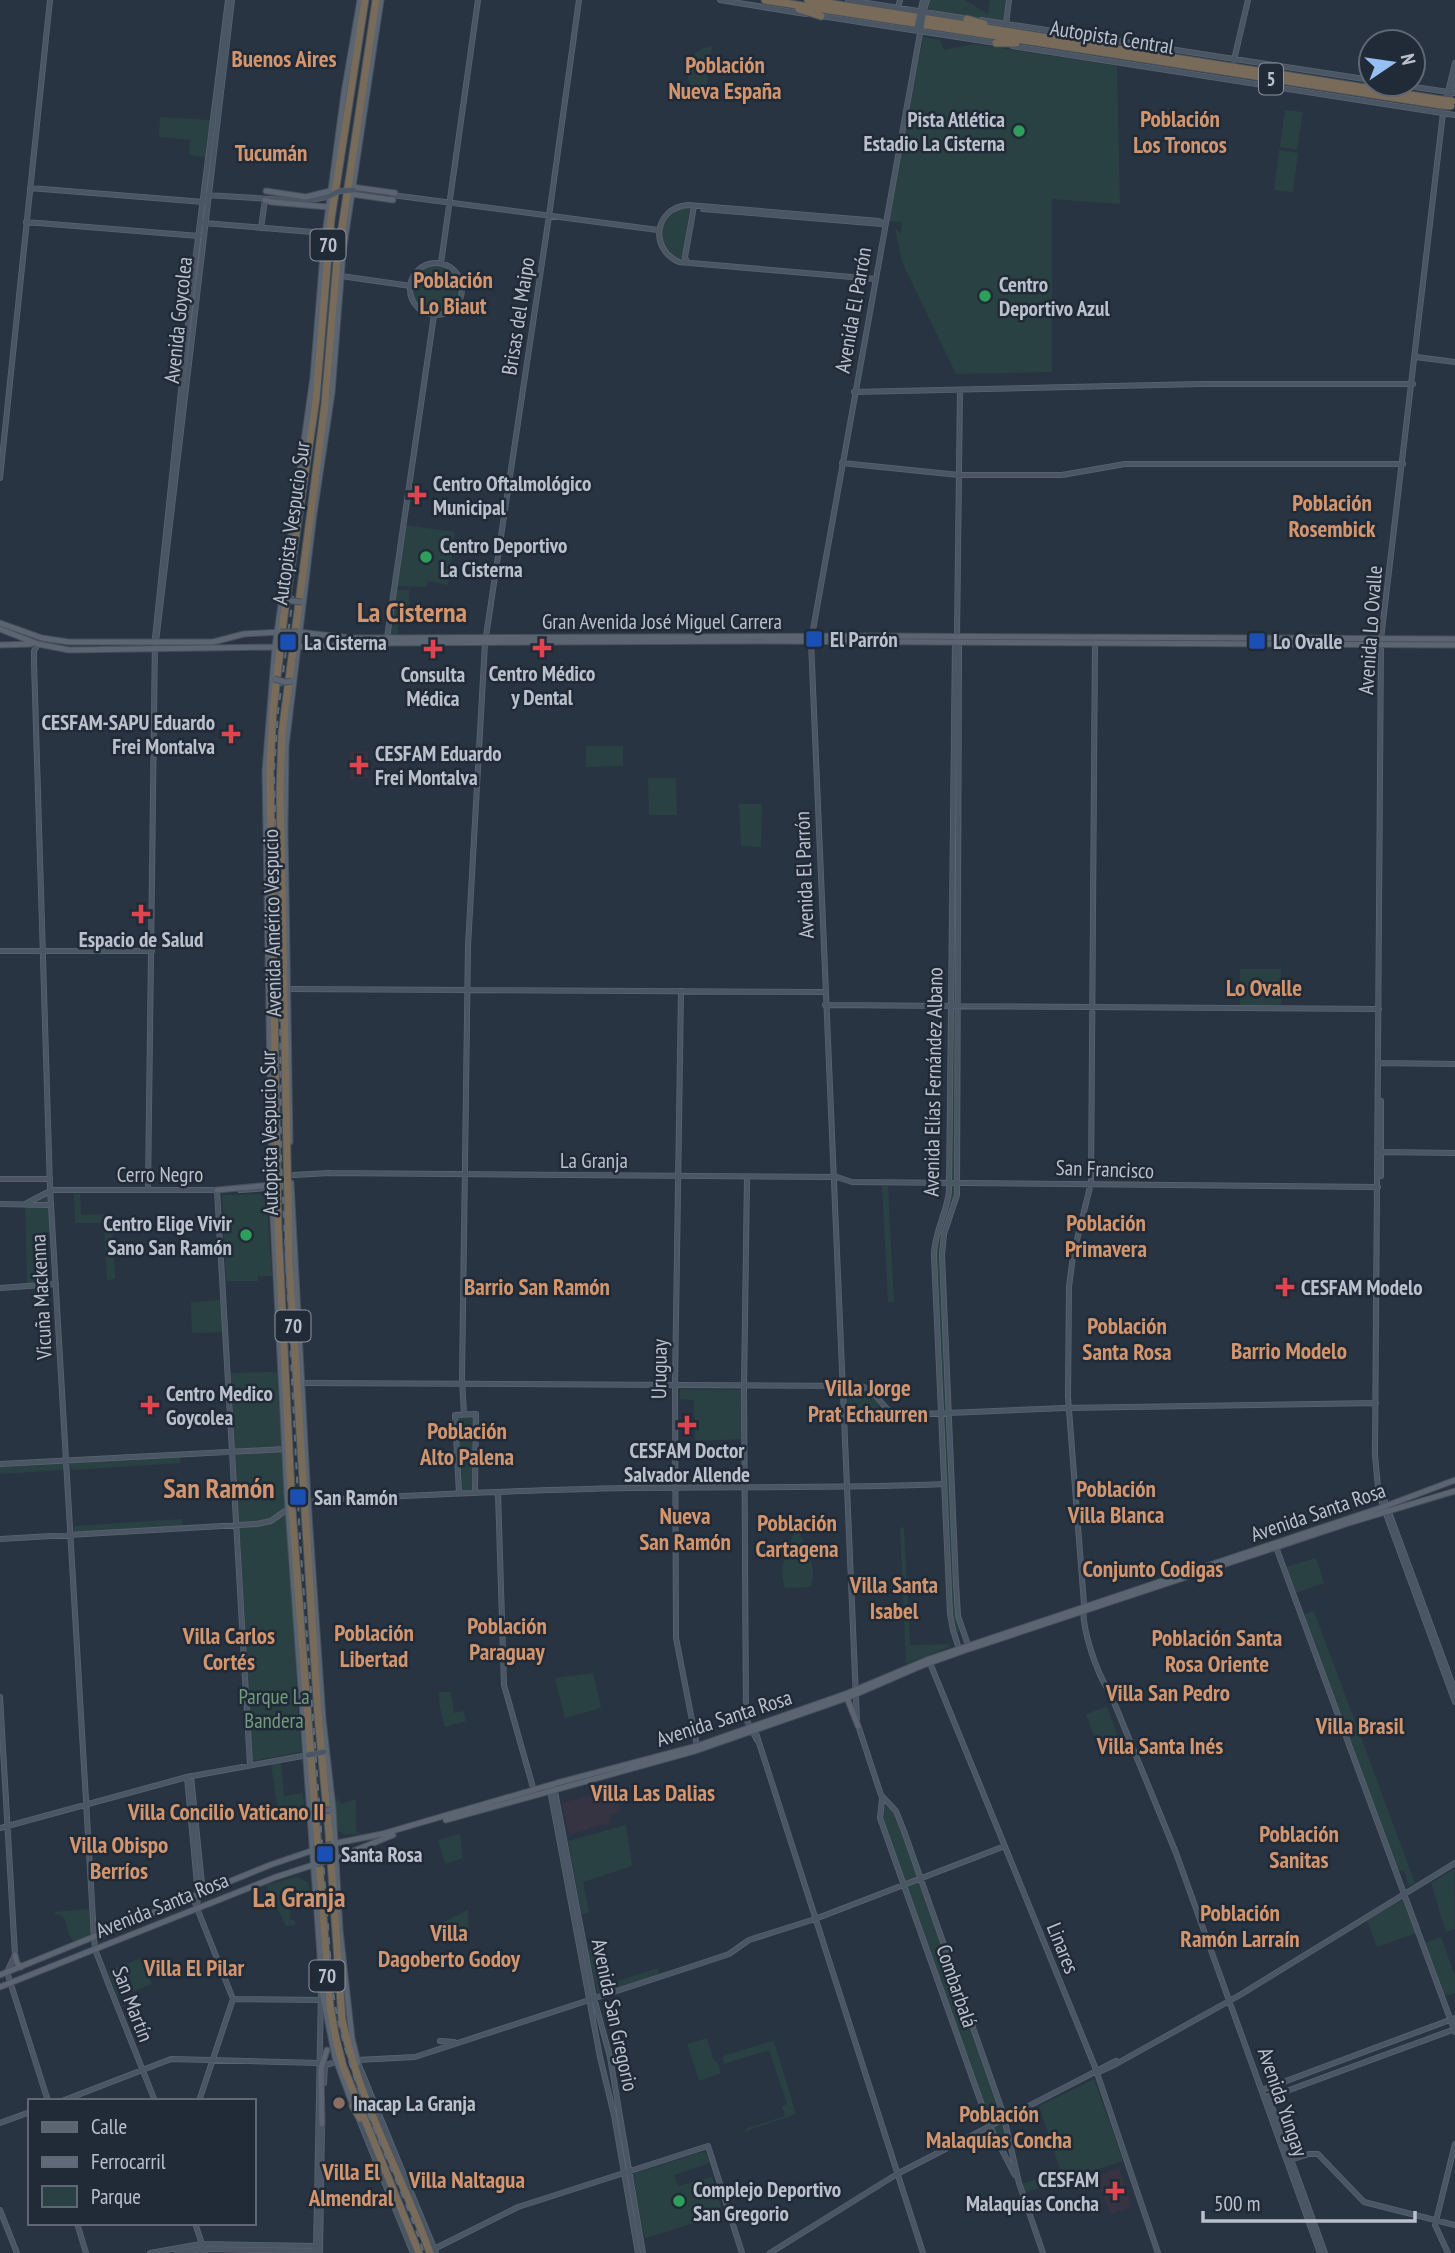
<svg xmlns="http://www.w3.org/2000/svg" width="1455" height="2253" font-family="'PT Sans Narrow',sans-serif">
  <rect width="100%" height="100%" fill="#283442"/>
  <path fill="#363443" d="M368 751 369 778 350 779 349 752Z
    M614 1788 621 1812 610 1815 611 1822 569 1835 562 1803Z
    M1119 2168 1132 2207 1110 2215 1097 2176Z"/>
  <path fill="#2a4143" d="M929 0H965L988 14 990 0H1006L1004 20 1002 22 928 11Z
    M923 37 940 40 944 50 974 44 1117 66 1120 204 1052 199V372L956 374 902 262 895 228 901 234 902 222 889 221Z
    M712 46V47L705 99C679 84 681 51 712 46Z
    M1285 110 1303 112 1297 150 1280 147Z
    M160 117 210 120 205 157 189 155 190 140 159 137Z
    M1279 150 1298 153 1293 192 1274 190Z
    M690 207 683 259C650 255 657 210 690 207Z
    M412 290a24 24 0 1 1 48 0a24 24 0 1 1-48 0Z
    M405 525 455 532 448 585 428 581 427 587 395 586Z
    M395 590H409L410 620 398 622V634L389 635Z
    M954 643H958L955 1179H950Z
    M586 746H623V766L586 767Z
    M648 778H676L677 815H649Z
    M739 804H762L761 847 741 846Z
    M1240 969H1281V1005H1240Z
    M955 1184C955 1210 942 1231 940 1257L957 1615 961 1631 957 1633 952 1616 935 1256C939 1232 949 1209 951 1185Z
    M882 1186H888L894 1302H888Z
    M49 1194 51 1232 32 1234 34 1283H27L25 1207Z
    M74 1194H80L81 1215 112 1214 115 1279 107 1280 104 1223H75Z
    M266 1194 272 1276H258V1281H226L222 1195Z
    M221 1300 224 1332 192 1333 191 1302Z
    M270 1372 277 1373 301 1752 254 1761 252 1759 231 1373Z
    M863 1388C873 1393 880 1402 880 1413L846 1415 845 1389Z
    M680 1389 741 1390 743 1393V1439L695 1441 694 1400 680 1399Z
    M472 1415 475 1419 473 1488 470 1491 463 1492 460 1488 457 1420 461 1416Z
    M180 1456 181 1463 71 1470 70 1463Z
    M64 1462V1470L0 1474V1466Z
    M182 1519 183 1526 74 1532V1526Z
    M797 1527C805 1548 818 1566 811 1587L785 1588C777 1566 789 1548 797 1527Z
    M904 1527 910 1645 949 1644V1647L906 1664 900 1528Z
    M1316 1558 1324 1583 1296 1593 1286 1567Z
    M1314 1611 1415 1883 1409 1886 1404 1870 1398 1871 1304 1614Z
    M593 1673 601 1708 565 1718 555 1678Z
    M439 1692H451L454 1713 464 1711 466 1721 445 1727 440 1708Z
    M1107 1707 1121 1745 1100 1752 1086 1714Z
    M281 1762 284 1796 303 1793 304 1805 302 1804 293 1818H282L277 1805 271 1764Z
    M338 1797 341 1804 356 1799V1831L362 1834 346 1835 338 1831 335 1805Z
    M888 1806 895 1812 1002 2118 1010 2152 992 2128 882 1817 883 1807Z
    M626 1825 632 1866 583 1882 589 1912 582 1915 568 1841Z
    M460 1834 463 1858 445 1864 438 1840Z
    M1454 1869 1455 1929 1446 1932 1431 1883Z
    M297 1877 308 1882 311 1902H306L303 1908H296V1903H290V1919L295 1921V1925L286 1926 266 1885Z
    M1403 1899 1416 1933 1377 1947 1367 1921Z
    M89 1909 92 1934 73 1942 68 1932 65 1919 58 1914 55 1915V1912Z
    M468 1910 469 1937H440L444 1922Z
    M1441 1937 1455 1976V1993L1445 1996 1425 1943Z
    M595 1948 602 1986 658 1968 659 1974 598 1995 588 1950Z
    M141 1958 152 1984 118 1997 108 1971Z
    M707 2038 713 2059 718 2064 721 2073 699 2081 687 2044Z
    M771 2041 774 2042 796 2114 746 2131 745 2129 785 2116 782 2106 787 2104 769 2050 724 2064 723 2059 724 2056Z
    M1094 2079 1123 2161 1024 2193 1021 2184 1061 2172 1039 2106Z
    M705 2151 710 2163 674 2175 678 2186 712 2177 723 2214 646 2238 644 2236 633 2174Z"/>
  <g fill="none" stroke-linecap="round" stroke-linejoin="round">
    <path stroke="#3e4957" stroke-width="4.5" stroke-dasharray="4.5 2" stroke-linecap="butt" d="M292 1506 300 1501 318 1500"/>
    <g stroke="#5b646f" stroke-width="6">
      <path id="secondary" d="M720 0 806 14
        M848 0 969 19
        M898 8 900 0
        M920 13 923 0
        M923 14 927 0
        M821 16 996 43
        M981 20 1371 80
        M1006 24 1009 0
        M921 28 811 641 857 1722 881 1795 896 1811 904 1831 1003 2113 1019 2183 1043 2253
        M1012 46 1455 115
        M1234 60 1248 0
        M1455 63 1443 113 1381 639 1375 1455 1378 1487 1382 1503 1455 1702
        M1395 84 1455 93
        M1449 100 1455 73
        M30 188 204 202
        M206 195 304 201 327 197
        M392 195 658 230
        M703 209 882 224
        M26 222 199 236
        M204 223 325 233
        M261 228 265 200
        M687 262 685 257 694 206
        M441 263 478 0
        M410 289a26 26 0 1 1 52 0a26 26 0 1 1-52 0Z
        M341 276 411 286
        M875 279 679 262C649 249 654 208 688 205L879 221 884 224
        M1416 357 1455 362
        M960 390 957 636 959 642 957 1195 944 1234 942 1255 956 1584 958 1616 968 1645
        M854 392 1201 384H1413
        M842 463 959 475H1062L1125 464H1403
        M0 478 50 0
        M387 638 434 315
        M955 640 949 1191C947 1213 934 1232 934 1255L950 1614 953 1630 960 1652
        M1095 640 1091 1183 1073 1256 1069 1287 1068 1397 1084 1604C1080 1625 1097 1674 1109 1691
        M156 642 232 0
        M38 644 34 651V662L50 1188 94 1937 95 1949 110 1988 155 2101
        M0 951H152
        M289 989 825 992
        M681 991 675 1385 676 1638 697 1746
        M825 1005 1379 1009
        M1378 1063 1455 1064
        M1383 1152 1455 1153
        M329 1173 837 1177 852 1182 1378 1187
        M294 1175 329 1173
        M1381 1176V1101
        M747 1177 744 1389 746 1719 757 1740
        M0 1179H50
        M51 1190H218
        M148 1190 155 638 192 286 228 0
        M217 1190 250 1765
        M240 1190 269 1188
        M27 1203 50 1191
        M0 1204 51 1205
        M0 1288 56 1284
        M301 1383 861 1386C880 1391 881 1413 901 1415L1065 1408 1376 1403
        M464 1414 462 1379 468 946 485 643 549 216 579 0
        M0 1464 285 1449
        M498 1492 504 1685 534 1791
        M459 1493 455 1415 476 1414 475 1493
        M1383 1496 1455 1691
        M318 1500C408 1496 498 1491 588 1489 707 1486 825 1489 944 1484
        M0 1539 257 1524 271 1521 285 1511
        M1273 1547H1276L1455 2032
        M930 1663 1095 2067 1158 2253
        M1109 1690 1176 1853 1320 2253
        M0 1697 15 1955 7 1972 48 2101
        M754 1727 923 2253
        M191 1776 202 1884 207 1891
        M187 1777 198 1895 197 1908
        M551 1785 550 1790 600 2057 614 2115 638 2253
        M554 1786 594 1998 610 2057 643 2253
        M882 1799 880 1818 989 2125 1015 2175
        M0 1828 187 1777 308 1755
        M193 1898 233 1999
        M233 1999 320 2000
        M440 2041 454 2042
        M357 2060 415 2057 687 1968 729 1954 749 1940 815 1919 1005 1846
        M358 2063 436 2253
        M1096 2071H1101L1116 2064 1240 1995 1455 1863
        M324 2083 325 2065 337 2062
        M1262 2090 1455 2018
        M1268 2096 1325 2253
        M1265 2099 1455 2029
        M62 2101 171 2059 319 2063
        M199 2101 233 1999
        M358 2117 413 2253
        M0 2123 30 2112
        M1287 2161 1309 2154H1318L1364 2202 1455 2225
        M0 2210 17 2253
        M77 2223 86 2253
        M195 2223 205 2253
        M434 2249 518 2207 708 2146 742 2253
        M150 2253 201 2244 316 2246
        M177 2253 203 2249 316 2251
        M316 2253 321 1991
        M320 2253 322 2123
        M770 2253 897 2174 1116 2061
        M1448 2253 1435 2225 1455 2144"/>
    </g>
    <g stroke="#464f5b" stroke-width="7">
      <path id="primary" d="M352 187 395 193
        M266 191 306 197 330 191
        M351 194 393 200
        M265 200 271 202 328 207
        M0 623 42 638 69 642H213L244 634 280 632
        M0 629 38 644 69 650 277 647
        M298 632 351 638 878 636 1455 639
        M0 645 31 644
        M296 647 391 643 761 641 1455 645
        M290 1142 285 828 286 746 314 514 332 393 343 253 381 0
        M291 1183 308 1500 323 1719 333 1808 340 1930 352 2038 358 2063
        M217 1190 271 1185
        M847 1698 858 1726
        M446 1820 695 1751 847 1698 921 1666 963 1651 1352 1522 1455 1491
        M332 1844 382 1834 557 1783 697 1746 848 1693 929 1659 1383 1507 1455 1480
        M334 1859 393 1835
        M15 1955 17 1963 21 1967
        M0 1975 270 1865 311 1851
        M0 1987 276 1877 313 1865
        M353 2106 335 2057 323 1997 287 1494 272 1198 265 771 275 647 313 377 324 242 344 93 360 0
        M322 2124 321 2068 327 2050"/>
    </g>
    <g stroke="#47515c" stroke-width="9">
      <path id="highway" d="M365 0 331 219 316 399 284 616 273 712 270 770 278 1226 292 1509 330 2006 336 2039 343 2066 419 2253
        M376 0 337 261 325 403 282 733 280 791 289 1261 318 1716 329 1833 342 2019C358 2100 402 2175 430 2253
        M765 0 1441 105
        M808 0 1442 100
        M799 9 821 16
        M967 19 984 24
        M996 43H1016
        M353 2106 360 2118"/>
    </g>
    <use href="#secondary" stroke="#4b5665" stroke-width="4.5"/>
    <use href="#primary" stroke="#5b6572" stroke-width="5"/>
    <use href="#highway" stroke="#786b5a" stroke-width="7"/>
    <path stroke="#5f6b79" stroke-width="2" stroke-dasharray="7 7" stroke-linecap="butt" d="M293 596 278 712 274 772 280 1005 281 1159 300 1540 332 1982C342 2079 394 2162 424 2253"/>
    <g stroke="#5b646f" stroke-width="6" stroke-linecap="butt">
      <path id="secondary-bridge" d="M917 28 920 14
        M921 28 923 15
        M327 197 340 191 354 190
        M308 1755 324 1752"/>
    </g>
    <g stroke="#464f5b" stroke-width="7" stroke-linecap="butt">
      <path id="primary-bridge" d="M284 600 302 602
        M280 632H298
        M278 647H296
        M274 679 285 682 292 681
        M312 1811 330 1810
        M314 1850 332 1844
        M316 1864 334 1859
        M319 1898 337 1897"/>
    </g>
    <g stroke="#47515c" stroke-width="9" stroke-linecap="butt">
      <path id="highway-bridge" d="M1442 100 1452 101
        M1441 105 1451 106"/>
    </g>
    <use href="#secondary-bridge" stroke="#4b5665" stroke-width="4.5"/>
    <use href="#primary-bridge" stroke="#5b6572" stroke-width="5"/>
    <use href="#highway-bridge" stroke="#786b5a" stroke-width="7"/>
  </g>
  <g fill="#2e9e5b" stroke="#212b37" stroke-width="2.5">
    <circle cx="1019" cy="131" r="7"/>
    <circle cx="985" cy="296" r="7"/>
    <circle cx="426" cy="557" r="7"/>
    <circle cx="246" cy="1235" r="7"/>
    <circle cx="679" cy="2201" r="7"/>
  </g>
  <g fill="#e0444e" stroke="#212b37" stroke-width="2.5">
    <path d="M413.5 484.5h7v7h7v7h-7v7h-7v-7h-7v-7h7z"/>
    <path d="M538.5 637.5h7v7h7v7h-7v7h-7v-7h-7v-7h7z"/>
    <path d="M429.5 638.5h7v7h7v7h-7v7h-7v-7h-7v-7h7z"/>
    <path d="M227.5 723.5h7v7h7v7h-7v7h-7v-7h-7v-7h7z"/>
    <path d="M355.5 754.5h7v7h7v7h-7v7h-7v-7h-7v-7h7z"/>
    <path d="M137.5 903.5h7v7h7v7h-7v7h-7v-7h-7v-7h7z"/>
    <path d="M1281.5 1276.5h7v7h7v7h-7v7h-7v-7h-7v-7h7z"/>
    <path d="M146.5 1394.5h7v7h7v7h-7v7h-7v-7h-7v-7h7z"/>
    <path d="M683.5 1414.5h7v7h7v7h-7v7h-7v-7h-7v-7h7z"/>
    <path d="M1111.5 2180.5h7v7h7v7h-7v7h-7v-7h-7v-7h7z"/>
  </g>
  <g fill="#1a4fb4" stroke="#212b37" stroke-width="2.5">
    <rect x="805" y="630" width="18" height="18" rx="3.5"/>
    <rect x="1248" y="632" width="18" height="18" rx="3.5"/>
    <rect x="279" y="633" width="18" height="18" rx="3.5"/>
    <rect x="289" y="1488" width="18" height="18" rx="3.5"/>
    <rect x="316" y="1845" width="18" height="18" rx="3.5"/>
  </g>
  <circle fill="#8d6e63" stroke="#212b37" stroke-width="2.5" cx="339" cy="2103" r="7"/>
  <g text-anchor="middle" dominant-baseline="central" stroke-width="5" stroke-linejoin="round" paint-order="stroke">
    <g fill="#212b37" stroke="#8c949f" stroke-width="2">
      <rect x="1259" y="63.5" width="24" height="31" rx="5"/>
      <rect x="310.5" y="229.5" width="35" height="31" rx="5"/>
      <rect x="275.5" y="1310.5" width="35" height="31" rx="5"/>
      <rect x="309.5" y="1960.5" width="35" height="31" rx="5"/>
    </g>
    <g font-size="19" font-weight="bold" fill="#bac1cc">
      <text x="1271" y="79">5</text>
      <text x="328" y="245">70</text>
      <text x="293" y="1326">70</text>
      <text x="327" y="1976">70</text>
    </g>
    <g font-size="21" fill="#bac1cc" stroke="#212b37">
      <text transform="translate(1112 37) rotate(9)">Autopista Central</text>
      <text transform="translate(853 310) rotate(-80)">Avenida El Parrón</text>
      <text transform="translate(518 316) rotate(-81)">Brisas del Maipo</text>
      <text transform="translate(178 320) rotate(-84)">Avenida Goycolea</text>
      <text transform="translate(291 523) rotate(-82)">Autopista Vespucio Sur</text>
      <text x="662" y="621">Gran Avenida José Miguel Carrera</text>
      <text transform="translate(1370 630) rotate(-86)">Avenida Lo Ovalle</text>
      <text transform="translate(804 875) rotate(-92)">Avenida El Parrón</text>
      <text transform="translate(272 923) rotate(-91)">Avenida Américo Vespucio</text>
      <text transform="translate(933 1082) rotate(-89)">Avenida Elías Fernández Albano</text>
      <text transform="translate(269 1133) rotate(-91)">Autopista Vespucio Sur</text>
      <text x="594" y="1160">La Granja</text>
      <text transform="translate(1105 1169) rotate(2)">San Francisco</text>
      <text x="160" y="1174">Cerro Negro</text>
      <text transform="translate(41 1297) rotate(-93)">Vicuña Mackenna</text>
      <text transform="translate(659 1369) rotate(-89)">Uruguay</text>
      <text transform="translate(1318 1512) rotate(-19)">Avenida Santa Rosa</text>
      <text transform="translate(724 1718) rotate(-18)">Avenida Santa Rosa</text>
      <text transform="translate(162 1905) rotate(-22)">Avenida Santa Rosa</text>
      <text transform="translate(1063 1948) rotate(68)">Linares</text>
      <text transform="translate(957 1986) rotate(71)">Combarbalá</text>
      <text transform="translate(133 2004) rotate(69)">San Martín</text>
      <text transform="translate(615 2015) rotate(78)">Avenida San Gregorio</text>
      <text transform="translate(1283 2102) rotate(71)">Avenida Yungay</text>
    </g>
    <g font-size="21" font-weight="bold" fill="#bac1cc" stroke="#212b37" text-anchor="start">
      <text x="1005" y="119" text-anchor="end">Pista Atlética<tspan x="1005" dy="24">Estadio La Cisterna</tspan></text>
      <text x="999" y="284">Centro<tspan x="999" dy="24">Deportivo Azul</tspan></text>
      <text x="433" y="483">Centro Oftalmológico<tspan x="433" dy="24">Municipal</tspan></text>
      <text x="440" y="545">Centro Deportivo<tspan x="440" dy="24">La Cisterna</tspan></text>
      <text x="830" y="639">El Parrón</text>
      <text x="1273" y="641">Lo Ovalle</text>
      <text x="304" y="642">La Cisterna</text>
      <text x="542" y="673" text-anchor="middle">Centro Médico<tspan x="542" dy="24">y Dental</tspan></text>
      <text x="433" y="674" text-anchor="middle">Consulta<tspan x="433" dy="24">Médica</tspan></text>
      <text x="215" y="722" text-anchor="end">CESFAM-SAPU Eduardo<tspan x="215" dy="24">Frei Montalva</tspan></text>
      <text x="375" y="753">CESFAM Eduardo<tspan x="375" dy="24">Frei Montalva</tspan></text>
      <text x="141" y="939" text-anchor="middle">Espacio de Salud</text>
      <text x="232" y="1223" text-anchor="end">Centro Elige Vivir<tspan x="232" dy="24">Sano San Ramón</tspan></text>
      <text x="1301" y="1287">CESFAM Modelo</text>
      <text x="166" y="1393">Centro Medico<tspan x="166" dy="24">Goycolea</tspan></text>
      <text x="687" y="1450" text-anchor="middle">CESFAM Doctor<tspan x="687" dy="24">Salvador Allende</tspan></text>
      <text x="314" y="1497">San Ramón</text>
      <text x="341" y="1854">Santa Rosa</text>
      <text x="353" y="2103">Inacap La Granja</text>
      <text x="1099" y="2179" text-anchor="end">CESFAM<tspan x="1099" dy="24">Malaquías Concha</tspan></text>
      <text x="693" y="2189">Complejo Deportivo<tspan x="693" dy="24">San Gregorio</tspan></text>
    </g>
    <g font-size="21" fill="#729c7a" stroke="#212b37">
      <text x="274" y="1696">Parque La<tspan x="274" dy="24">Bandera</tspan></text>
    </g>
    <g font-size="23" font-weight="bold" fill="#d2956e" stroke="#212b37">
      <text x="284" y="58">Buenos Aires</text>
      <text x="725" y="64">Población<tspan x="725" dy="26">Nueva España</tspan></text>
      <text x="1180" y="118">Población<tspan x="1180" dy="26">Los Troncos</tspan></text>
      <text x="271" y="152">Tucumán</text>
      <text x="453" y="279">Población<tspan x="453" dy="26">Lo Biaut</tspan></text>
      <text x="1332" y="502">Población<tspan x="1332" dy="26">Rosembick</tspan></text>
      <text x="1264" y="987">Lo Ovalle</text>
      <text x="1106" y="1222">Población<tspan x="1106" dy="26">Primavera</tspan></text>
      <text x="537" y="1286">Barrio San Ramón</text>
      <text x="1127" y="1325">Población<tspan x="1127" dy="26">Santa Rosa</tspan></text>
      <text x="1289" y="1350">Barrio Modelo</text>
      <text x="868" y="1387">Villa Jorge<tspan x="868" dy="26">Prat Echaurren</tspan></text>
      <text x="467" y="1430">Población<tspan x="467" dy="26">Alto Palena</tspan></text>
      <text x="1116" y="1488">Población<tspan x="1116" dy="26">Villa Blanca</tspan></text>
      <text x="685" y="1515">Nueva<tspan x="685" dy="26">San Ramón</tspan></text>
      <text x="797" y="1522">Población<tspan x="797" dy="26">Cartagena</tspan></text>
      <text x="1153" y="1568">Conjunto Codigas</text>
      <text x="894" y="1584">Villa Santa<tspan x="894" dy="26">Isabel</tspan></text>
      <text x="507" y="1625">Población<tspan x="507" dy="26">Paraguay</tspan></text>
      <text x="374" y="1632">Población<tspan x="374" dy="26">Libertad</tspan></text>
      <text x="229" y="1635">Villa Carlos<tspan x="229" dy="26">Cortés</tspan></text>
      <text x="1217" y="1637">Población Santa<tspan x="1217" dy="26">Rosa Oriente</tspan></text>
      <text x="1168" y="1692">Villa San Pedro</text>
      <text x="1360" y="1725">Villa Brasil</text>
      <text x="1160" y="1745">Villa Santa Inés</text>
      <text x="653" y="1792">Villa Las Dalias</text>
      <text x="226" y="1811">Villa Concilio Vaticano II</text>
      <text x="1299" y="1833">Población<tspan x="1299" dy="26">Sanitas</tspan></text>
      <text x="119" y="1844">Villa Obispo<tspan x="119" dy="26">Berríos</tspan></text>
      <text x="1240" y="1912">Población<tspan x="1240" dy="26">Ramón Larraín</tspan></text>
      <text x="449" y="1932">Villa<tspan x="449" dy="26">Dagoberto Godoy</tspan></text>
      <text x="194" y="1967">Villa El Pilar</text>
      <text x="999" y="2113">Población<tspan x="999" dy="26">Malaquías Concha</tspan></text>
      <text x="351" y="2171">Villa El<tspan x="351" dy="26">Almendral</tspan></text>
      <text x="467" y="2179">Villa Naltagua</text>
    </g>
    <g font-size="28" font-weight="bold" fill="#d2956e" stroke="#212b37">
      <text x="412" y="611">La Cisterna</text>
      <text x="219" y="1487">San Ramón</text>
      <text x="299" y="1896">La Granja</text>
    </g>
  </g>
  <rect x="28" y="2099" width="228" height="126" fill="#212b37" stroke="#5e6773" stroke-width="2"/>
  <rect x="42" y="2122" width="35" height="10" fill="#5b6572" stroke="#5e6773" stroke-width="2"/>
  <text x="91" y="2134" font-size="21" fill="#bac1cc">Calle</text>
  <rect x="42" y="2157" width="35" height="10" fill="#5f6b79" stroke="#5e6773" stroke-width="2"/>
  <text x="91" y="2169" font-size="21" fill="#bac1cc">Ferrocarril</text>
  <rect x="42" y="2186" width="35" height="21" fill="#2a4143" stroke="#5e6773" stroke-width="2"/>
  <text x="91" y="2204" font-size="21" fill="#bac1cc">Parque</text>
  <g transform="translate(1392 63) rotate(77)"><circle r="33" fill="#212b37" stroke="#5e6773" stroke-width="2"/>
  <path d="M0-5L12 26L0 18L-12 26Z" fill="#96bff4"/>
  <text y="-10" font-size="19" font-weight="bold" text-anchor="middle" fill="#bac1cc">N</text>
  </g>
  <path d="M1203 2211v10h212v-10" fill="none" stroke="#bac1cc" stroke-width="3.5"/>
  <text x="1214" y="2211" font-size="21" fill="#bac1cc" stroke="#212b37" stroke-width="5" paint-order="stroke">500 m</text>
</svg>
